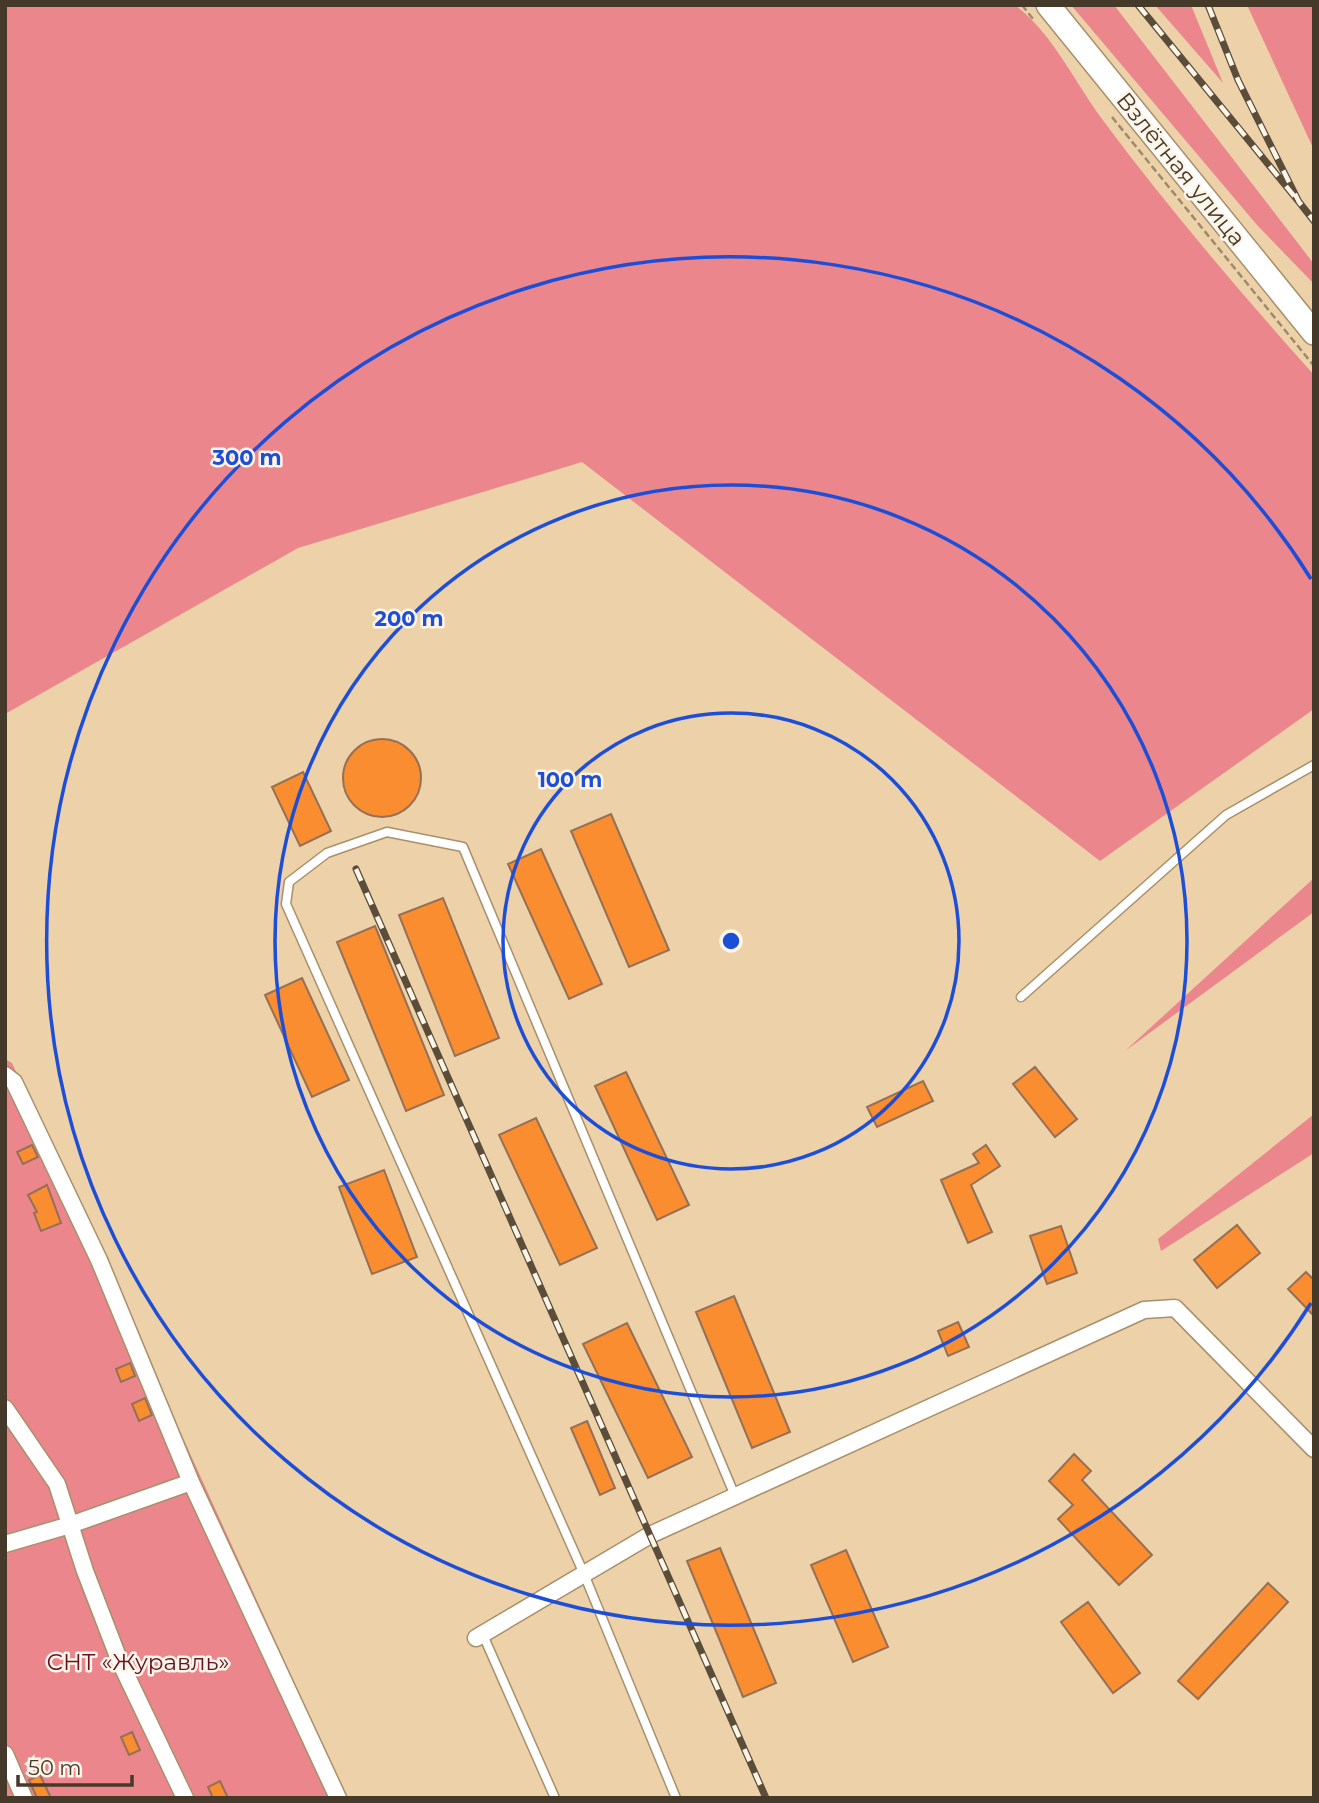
<svg xmlns="http://www.w3.org/2000/svg" width="1319" height="1803" font-family="Montserrat,sans-serif">
  <rect width="100%" height="100%" fill="#edd1a9"/>
  <path fill="#eb868d" d="M5 5H1015C1053 34 1074 81 1102 119 1168 208 1240 292 1314 375V709L1100 861 582 462 298 548 5 714Z
    M1071 5H1114L1314 264V284L1257 225Z
    M1155 5H1191L1223 83Z
    M1247 5H1314V150Z
    M1314 878V912L1125 1051Z
    M5 1059 12 1063 347 1798H5Z
    M1314 1114V1153L1161 1251 1158 1239Z"/>
  <path fill="#f98d30" stroke="#957056" stroke-width="2" d="M343 778a39 39 0 1 1 78 0a39 39 0 1 1-78 0Z
    M303 772 331 831 300 846 272 787Z
    M611 814 669 950 629 967 571 831Z
    M541 849 602 984 569 999 508 864Z
    M443 898 499 1038 455 1056 399 915Z
    M375 926 444 1095 406 1111 337 942Z
    M302 978 349 1080 312 1097 265 995Z
    M1035 1067 1077 1119 1055 1137 1013 1084Z
    M626 1072 689 1205 657 1220 595 1086Z
    M923 1081 933 1101 877 1127 867 1107Z
    M536 1118 597 1248 560 1265 499 1135Z
    M32 1145 38 1157 23 1164 17 1152Z
    M986 1145 1000 1166 971 1185 992 1232 968 1243 941 1180 979 1163 973 1154Z
    M384 1170 417 1257 372 1274 339 1187Z
    M47 1185 61 1223 41 1231 34 1213 37 1212 28 1195Z
    M1237 1225 1260 1253 1217 1288 1194 1260Z
    M1061 1226 1077 1273 1047 1284 1030 1236Z
    M1306 1272 1314 1280V1316L1288 1289Z
    M734 1296 790 1432 752 1448 696 1312Z
    M958 1322 969 1347 948 1356 938 1331Z
    M627 1323 692 1457 648 1478 583 1344Z
    M130 1363 135 1376 121 1382 116 1369Z
    M145 1398 152 1415 139 1421 132 1404Z
    M587 1421 615 1488 600 1495 571 1428Z
    M1074 1454 1091 1471 1082 1480 1152 1555 1119 1585 1058 1519 1073 1505 1049 1481Z
    M720 1548 776 1683 743 1697 687 1561Z
    M846 1550 888 1647 853 1662 811 1565Z
    M1268 1583 1288 1602 1198 1699 1178 1681Z
    M1088 1602 1140 1673 1113 1693 1061 1622Z
    M132 1732 140 1750 129 1755 121 1737Z
    M40 1775 51 1798H37L29 1780Z
    M220 1781 228 1798H213L208 1787Z"/>
  <g fill="none" stroke-linecap="round" stroke-linejoin="round">
    <g stroke="#a98f6a" stroke-width="11">
      <path id="lane" d="M1021 997 1226 815 1314 765
        M483 1635 555 1798
        M676 1798 584 1574 286 904 289 882 327 853 387 832 463 847 735 1496"/>
    </g>
    <g stroke="#a98f6a" stroke-width="19">
      <path id="street" d="M5 1075 14 1082 99 1260 191 1482 338 1798
        M5 1408 57 1484 85 1571 120 1662 185 1798
        M5 1544 70 1525 191 1482
        M476 1638 650 1535 1144 1310 1175 1308 1314 1449
        M5 1754 24 1798"/>
    </g>
    <g stroke="#a98f6a" stroke-width="26">
      <path id="secondary" d="M1048 5 1314 333"/>
    </g>
    <path stroke="#9d896c" stroke-width="2.5" stroke-dasharray="7 3.5" stroke-linecap="butt" d="M1022 5 1033 19
      M1112 117 1314 366"/>
    <use href="#lane" stroke="#fff" stroke-width="8"/>
    <use href="#street" stroke="#fff" stroke-width="16"/>
    <use href="#secondary" stroke="#fff" stroke-width="23"/>
    <g stroke="#5a4d3a" stroke-width="7">
      <path id="rail" d="M1138 5 1299 202
        M1208 5 1238 80 1299 202 1314 221
        M356 869 766 1798"/>
    </g>
    <use href="#rail" stroke="#fef5e9" stroke-width="4.5" stroke-dasharray="13" stroke-linecap="butt"/>
  </g>
  <g fill="none" stroke="#1d4ed8" stroke-width="3.5">
    <circle cx="731" cy="941" r="228"/>
    <circle cx="731" cy="941" r="456"/>
    <path d="M1311 1303A684 684 0 1 1 1311 579"/>
  </g>
  <g text-anchor="middle" dominant-baseline="central" stroke-width="5" stroke-linejoin="round" paint-order="stroke">
    <g font-size="23" fill="#453a2a" stroke="#fef5e9">
      <text transform="translate(1181 169) rotate(51)">Взлётная улица</text>
    </g>
    <g font-size="23" fill="#661222" stroke="#fef5e9">
      <text x="138" y="1662">СНТ «Журавль»</text>
    </g>
  </g>
  <circle cx="731" cy="941" r="10" fill="#1d4ed8" stroke="#fef5e9" stroke-width="3.5"/>
  <g font-size="21" text-anchor="middle" font-weight="bold" fill="#1d4ed8" stroke="#fef5e9" stroke-width="5" stroke-linejoin="round" paint-order="stroke">
    <text x="247" y="465">300 m</text>
    <text x="409" y="626">200 m</text>
    <text x="570" y="787">100 m</text>
  </g>
  <rect width="1319" height="1803" fill="none" stroke="#453a2a" stroke-width="14"/>
  <path d="M18 1775v10h114v-10" fill="none" stroke="#453a2a" stroke-width="3.5"/>
  <text x="28" y="1775" font-size="21" fill="#453a2a" stroke="#fef5e9" stroke-width="5" paint-order="stroke">50 m</text>
</svg>
